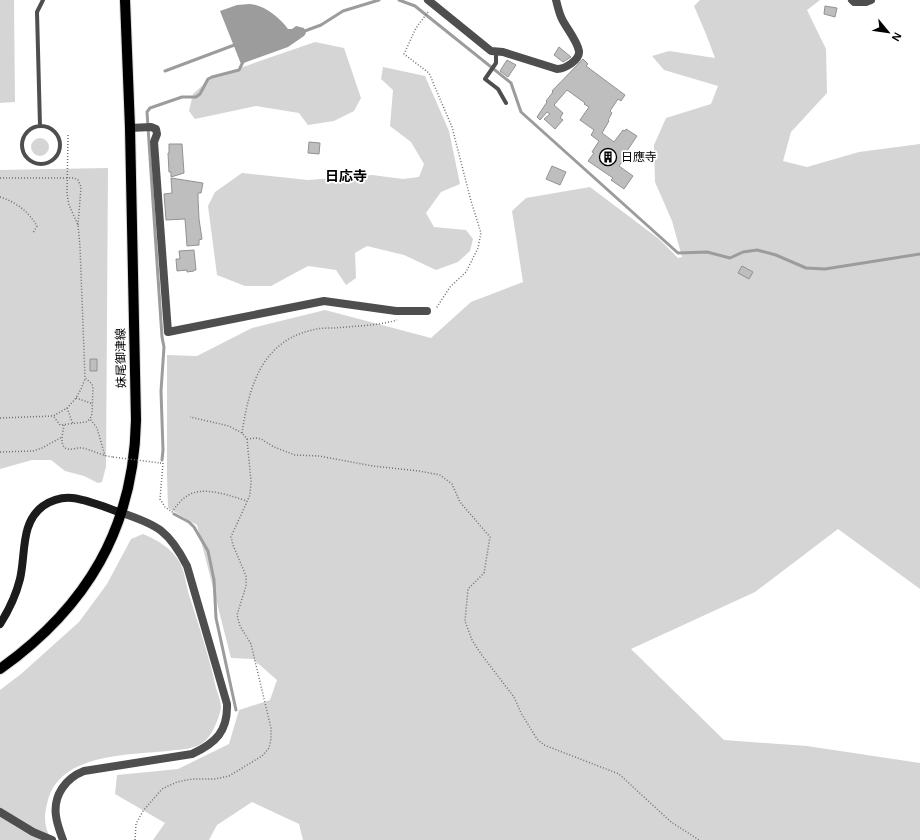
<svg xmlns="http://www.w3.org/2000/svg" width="920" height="840" font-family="Helvetica,'Noto Sans JP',sans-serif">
  <rect width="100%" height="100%" fill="#fff"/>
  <path fill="#d5d5d5" d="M0 0H14L15 102 0 103Z
    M700 0H820L807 10 826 49 827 93 791 132 783 161 807 167 859 152 920 144V589L838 529 755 592 631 649 724 740 807 746 920 763V840H303L299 824 252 802 217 825 209 840H153L165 823 115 794 117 775 178 769 229 744 239 710 270 700 277 680 253 659 231 658 197 525 168 508 167 475V355L197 356 252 328 325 310 431 338 471 302 523 282 512 211 526 198 590 187 659 239 678 258 682 257 672 221 655 182 654 145 666 118 711 104 718 86 664 70 652 56 669 51 715 58 706 34 694 6Z
    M315 42 344 48 361 98 354 111 334 121 308 125 299 113 256 106 195 119 189 111 193 94 211 78Z
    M383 67 425 76 449 131 460 184 441 192 426 213 434 227 466 230 473 239 470 251 458 262 436 270 404 255 367 246 355 253 356 278 346 285 336 270 308 266 271 286H245L217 275 208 206 215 192 242 173 308 180 372 175 403 179 419 177 424 164 411 142 390 126 393 90 381 79Z
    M31 147a9 9 0 1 1 18 0a9 9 0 1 1-18 0Z
    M108 168 106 467 102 482 98 483 84 476 65 471 51 460H32L0 469V170Z
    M143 534C157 540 172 548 180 563 185 572 186 585 189 595 199 626 209 656 216 688 218 694 221 702 221 708 219 718 214 731 207 739 197 750 182 749 168 751 129 755 61 753 48 800 44 814 43 827 52 840H0V690L21 674 79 622 107 584 131 539Z"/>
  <path fill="#9c9c9c" d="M250 4C264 5 280 18 288 29H292L296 26 304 28 306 33 304 36 288 47 241 64 220 11 237 5Z"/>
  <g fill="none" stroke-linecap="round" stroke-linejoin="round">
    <path stroke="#9c9c9c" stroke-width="3" d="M399 0 415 6 511 83 521 112 678 253 707 252 730 258 743 252 757 250 776 255 806 268 825 269 920 254
      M302 32 321 25 343 11 379 0
      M165 71 237 44
      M162 460 163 450 161 391 164 347 162 337 147 112 150 108 182 97H196L200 94 208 79 212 77 239 70 243 62
      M174 514 189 522 194 527 208 551 214 580 216 618 236 710"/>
  </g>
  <path fill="#bebebe" stroke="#929292" d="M825 6 837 8 835 17 824 14Z
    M559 47 571 57 563 62 554 55Z
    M583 59 588 64 586 66 625 95 621 101 618 99 610 111 612 113 608 120 609 121 602 133 614 142 623 130 625 131 626 129 637 136 627 151 629 152 619 166 633 176 624 189 611 180 613 178 588 161 594 153 592 152 599 141 591 135 594 130 580 120 589 107 584 104 585 103 567 90 554 105 563 113 560 118 563 120 555 129 544 119 550 114 547 112 540 120 537 117 547 102 546 101 553 92 552 91Z
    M507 60 516 65 508 77 500 71Z
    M309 142 320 143 319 154 308 153Z
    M169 144H182L184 173 171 177V172H169L168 153H169Z
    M552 166 566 172 560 185 546 179Z
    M171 178 203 183 201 193H198V198L199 219 202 239 199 240V245L187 246 185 219 166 220 164 194 172 193Z
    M194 250 196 270H194V271L187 272V270L177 271 176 259H180L179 251Z
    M742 266 753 272 749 279 738 273Z
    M90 359H97V371H90Z"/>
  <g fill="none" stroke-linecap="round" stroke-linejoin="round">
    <g stroke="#dbdbdb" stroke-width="12">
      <path id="primary" d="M0 669C87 607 134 528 136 420L130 128 125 0"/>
    </g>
    <path stroke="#707070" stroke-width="1.5" stroke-dasharray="1 2" stroke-linecap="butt" d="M428 12 416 28 404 54 429 73 452 127 471 201 481 233 478 248 466 272 450 287 437 307 435 308
      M68 135 67 194 69 205 78 225 80 247 85 378 92 384 93 388 92 414 90 419 97 428 105 456
      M0 178H74L78 180 81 187 78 225
      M0 197C16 202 29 212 37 226L33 233
      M76 398 93 404
      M67 408 73 424
      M54 417 60 425 86 422 90 419
      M0 418 53 416 67 408 76 398 81 389 85 379
      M64 425C63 432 60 442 64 447 69 452 76 447 82 448 93 450 102 456 113 457
      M242 433C249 387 261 342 312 330 319 328 327 328 334 328 354 326 377 326 397 320
      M247 439 256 438 261 439 274 447 295 455 319 456 373 466 419 471 440 475 452 484 460 502 490 537 484 573 468 589 465 621 472 640 481 654 514 697 521 713 537 739 544 745 619 774 671 822 699 840
      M0 452 33 451 42 448 62 437
      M160 463H163L160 499 165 507 172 512C176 506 181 500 187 496 202 485 231 496 247 501
      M135 840 136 824 143 811 162 789 177 782 192 779H215L229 776 262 756 269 748 271 739V728L251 644 240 626 237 615 246 586V576L233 545 231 537 250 495 251 481 247 439 242 433 229 426 190 417"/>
    <path stroke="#4e4e4e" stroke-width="4" d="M496 52V63L485 79 498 89 506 103
      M40 126 37 12 43 0
      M22 145a19 19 0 1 1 38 0a19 19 0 1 1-38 0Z"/>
    <path stroke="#4e4e4e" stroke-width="8" d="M428 0 491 51 503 52 557 69C565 69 580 60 579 51 577 41 568 30 563 21 559 14 558 7 556 0
      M852 0 854 2H866L871 0
      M130 128 151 127 156 129 157 134 154 142 168 332 324 301 396 311H427
      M0 812 33 832 52 840
      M63 840C60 832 57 824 56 816 53 795 66 778 84 771L192 754C216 743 228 731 227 704L187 566C169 531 158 525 122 513"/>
    <path stroke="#1b1b1b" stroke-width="8" d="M0 624C9 610 16 595 20 579 26 554 20 523 43 506 52 500 61 497 72 498 86 499 107 508 122 513"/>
    <use href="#primary" stroke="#000" stroke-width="10"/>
    <path stroke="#707070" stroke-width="1.5" stroke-dasharray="1 2" stroke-linecap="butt" d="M113 457 160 463"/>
  </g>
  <defs>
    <g id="building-ring" transform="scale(0.9)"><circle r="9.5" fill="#fff" stroke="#000" stroke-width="1.5"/><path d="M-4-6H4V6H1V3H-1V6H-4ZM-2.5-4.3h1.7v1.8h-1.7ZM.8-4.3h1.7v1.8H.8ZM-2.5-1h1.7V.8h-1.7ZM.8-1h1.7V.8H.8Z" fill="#000"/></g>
  </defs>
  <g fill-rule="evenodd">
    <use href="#building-ring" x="608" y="157"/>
  </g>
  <g text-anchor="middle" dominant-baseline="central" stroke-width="3.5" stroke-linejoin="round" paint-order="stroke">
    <g font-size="12" fill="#000" stroke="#fff" text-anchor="start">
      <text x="621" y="157">日應寺</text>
    </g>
    <g font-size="12" fill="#000" stroke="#fff">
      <text transform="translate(121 358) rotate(-91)">妹尾御津線</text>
    </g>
    <g font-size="14" font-weight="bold" fill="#000" stroke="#fff">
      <text x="346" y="176">日応寺</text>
    </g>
  </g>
  <g transform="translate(888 32) rotate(119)" stroke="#ffffff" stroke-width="3" paint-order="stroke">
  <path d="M0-3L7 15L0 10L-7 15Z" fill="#000000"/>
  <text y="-6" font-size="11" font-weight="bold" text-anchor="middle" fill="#000000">N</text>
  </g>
</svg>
